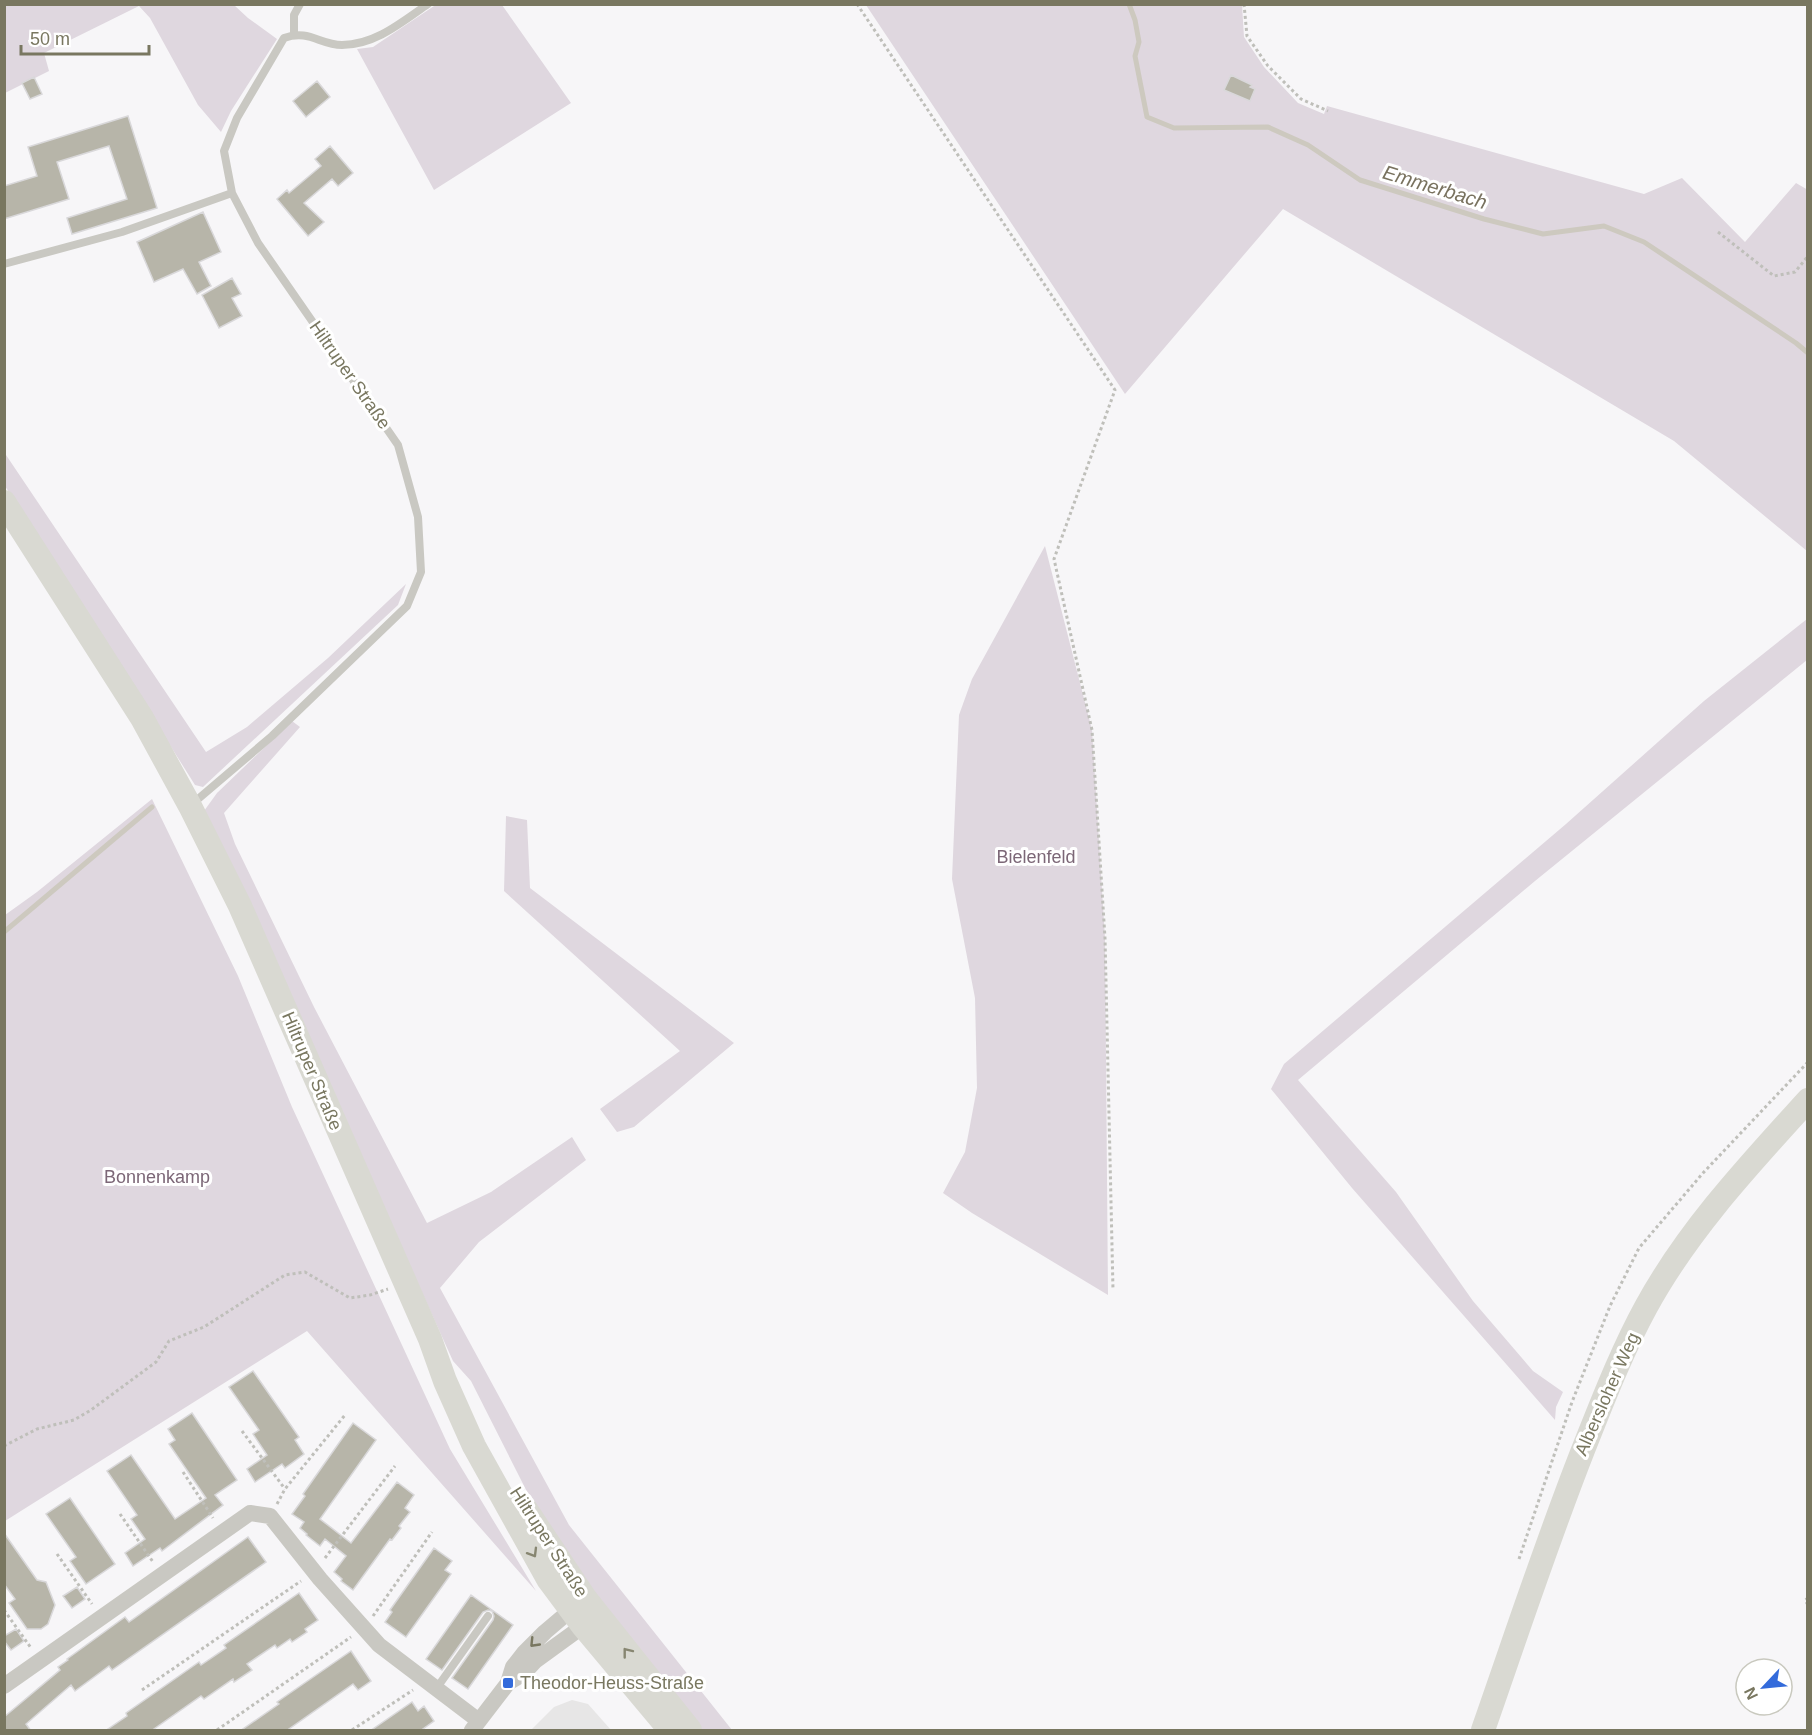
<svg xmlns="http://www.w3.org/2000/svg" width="1812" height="1735" font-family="Helvetica,sans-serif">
  <rect width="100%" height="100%" fill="#f7f6f8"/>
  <path fill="#e7e6e6" d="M572 1700 588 1704 611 1730H531L554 1707Z"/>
  <path fill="#dfd7df" d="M437 4 502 5 571 103 434 190 357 49 373 47Z
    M5 5H234L248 18 277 39 231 111 221 132 198 105 150 18 139 6 44 53 49 71 5 93Z
    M866 5H1242L1244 37 1264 67 1298 103 1324 114 1327 106 1644 194 1682 178 1745 242 1796 183 1808 190 1807 551 1674 441 1283 209 1125 394Z
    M4 452 206 752 247 727 328 658 406 584 398 605 203 787 195 785 95 626 5 486Z
    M1045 546 1092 730 1105 938 1108 1295 972 1213 943 1193 965 1152 977 1088 975 998 952 879 959 715 972 679Z
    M1807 619V660L1535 881 1298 1080 1396 1192 1473 1301 1533 1371 1563 1392 1556 1407 1555 1420 1352 1188 1271 1089 1284 1064 1566 824 1704 701Z
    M292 721 300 727 224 813 235 844 314 1007 427 1223 491 1192 572 1137 586 1160 479 1242 440 1288 569 1525 732 1730H695L556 1549 471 1381 453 1361 204 811 217 793Z
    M152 799 238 976 292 1107 450 1449 536 1591 307 1331 5 1521V915L37 892Z
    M506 816 527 820 530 888 734 1043 634 1127 617 1132 600 1109 680 1051 504 891Z"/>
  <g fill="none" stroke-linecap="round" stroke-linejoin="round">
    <path stroke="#cdc9bf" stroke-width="5" d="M1129 4 1135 20 1139 42 1135 56 1147 117 1174 128 1268 127 1308 145 1360 180 1484 219 1543 234 1604 226 1644 242 1796 343 1808 353
      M4 932 152 807"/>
  </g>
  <path fill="#b7b5a9" stroke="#d9d8da" stroke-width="1.5" d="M1231 75 1252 85 1250 87 1255 89 1250 101 1224 90Z
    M34 77 42 94 30 99 22 83Z
    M317 81 330 97 306 117 293 101Z
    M128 116 157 208 72 234 67 218 127 199 109 146 57 162 69 199 4 219V186L37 176 28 147Z
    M330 146 353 173 338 186 332 179 304 203 324 222 308 236 277 199 287 190 289 193 321 166 315 159Z
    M203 212 221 252 199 262 211 286 197 294 183 269 154 282 137 242Z
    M232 278 241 294 232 298 242 316 219 328 202 295Z
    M253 1371 299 1437 295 1440 304 1454 285 1468 282 1464 255 1482 247 1469 267 1455 253 1434 259 1430 229 1387Z
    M192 1413 237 1480 215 1495 223 1505 162 1551 160 1548 133 1566 125 1553 145 1539 131 1519 137 1515 107 1471 131 1455 175 1519 206 1498 169 1444 175 1440 168 1429Z
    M353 1423 376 1440 320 1519 351 1543 397 1482 414 1495 405 1508 410 1512 399 1526 401 1528 392 1540 390 1539 353 1590 341 1581 342 1579 334 1572 346 1556 325 1539 320 1546 306 1535 307 1534 300 1528 304 1522 292 1514 305 1496 303 1494Z
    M70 1498 115 1564 86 1584 70 1561 76 1557 46 1514Z
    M4 1533 37 1580 46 1582 55 1605 48 1624 41 1629H27L9 1603 15 1599 4 1584Z
    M248 1537 266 1562 112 1670 109 1666 75 1691 71 1685 26 1724 31 1731H4V1717L60 1670 58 1667 68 1660 67 1659 125 1617 129 1622Z
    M434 1548 452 1561 445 1570 451 1574 406 1637 385 1622 392 1612 390 1610Z
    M77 1587 85 1599 72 1608 63 1596Z
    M299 1593 318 1620 305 1629 307 1632 292 1642 290 1639 277 1648 275 1645 247 1664 252 1670 234 1682 233 1679 204 1699 201 1696 151 1731H105L127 1716 126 1713 199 1662 201 1665 226 1648 224 1645Z
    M471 1595 513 1625 468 1689 452 1678 493 1620 494 1616 492 1611 488 1610 483 1612 442 1670 426 1659Z
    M16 1629 24 1641 11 1650 4 1641V1636Z
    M351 1651 371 1681 358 1690 353 1684 286 1731H240L279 1704 277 1702Z
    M412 1702 418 1711 424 1706 434 1721 420 1731H370Z"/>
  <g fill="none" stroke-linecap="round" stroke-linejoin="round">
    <path stroke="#bfbfba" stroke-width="3" stroke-dasharray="3 3" stroke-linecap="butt" d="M857 4 1115 390 1054 559 1092 730 1105 938 1113 1290
      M1244 4 1247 36 1268 66 1301 99 1328 111
      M1718 232 1774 276 1795 272 1808 256
      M242 1431 285 1489
      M4 1446 37 1429 74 1420 91 1410 156 1362 169 1341 204 1327 285 1275 305 1272 350 1298 370 1295 388 1289
      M183 1472 213 1518
      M277 1504 285 1489 345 1415
      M120 1514 153 1562
      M57 1554 92 1604
      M325 1558 395 1466
      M1519 1559 1572 1402 1610 1306 1639 1248 1703 1173 1808 1062
      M1808 1598 1805 1600 1808 1605
      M4 1610 31 1648
      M373 1616 432 1532
      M142 1690 301 1581
      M217 1730 351 1637
      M352 1730 413 1690"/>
    <path stroke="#c9c8c2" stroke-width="8" d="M294 34V15L300 4
      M4 264 122 232 232 193
      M191 805 272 736 407 606 421 572 418 517 398 445 258 243 232 193 224 151 237 118 284 38C309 29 320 45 342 45 375 45 402 22 428 4
      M436 1689 488 1616"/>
    <path stroke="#c9c8c2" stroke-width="16" d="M508 1683 523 1674 535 1661 590 1621
      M4 1686 250 1513 270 1516 320 1579 379 1645 479 1721
      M472 1730 508 1683 513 1667 524 1653 545 1632 578 1604"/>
    <path stroke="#d9d9d2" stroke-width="24" d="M4 502 142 718 190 806 240 906 430 1339 445 1381 474 1446 548 1579 583 1626 670 1730
      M525 1508 585 1598 690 1730
      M1483 1730C1517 1633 1549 1535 1587 1440 1605 1395 1623 1349 1646 1307 1688 1230 1749 1165 1808 1100"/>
  </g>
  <defs><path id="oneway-chevron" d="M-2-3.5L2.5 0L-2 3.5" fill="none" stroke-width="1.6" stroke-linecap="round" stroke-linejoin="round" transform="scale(1.5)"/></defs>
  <g stroke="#878671">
    <use href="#oneway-chevron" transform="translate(533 1553) rotate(59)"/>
    <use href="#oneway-chevron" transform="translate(627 1652) rotate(-128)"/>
  </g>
  <use stroke="#797760" href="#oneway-chevron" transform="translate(534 1643) rotate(134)"/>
  <rect fill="#336bdb" stroke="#fff" stroke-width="2" x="502" y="1677" width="12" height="12" rx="3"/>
  <g text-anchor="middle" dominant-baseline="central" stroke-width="6" stroke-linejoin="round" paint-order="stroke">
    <g font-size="18" fill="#797760" stroke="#fff">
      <text transform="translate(350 375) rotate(55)">Hiltruper Straße</text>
      <text transform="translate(312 1071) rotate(67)">Hiltruper Straße</text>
      <text transform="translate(1607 1394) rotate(-66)">Albersloher Weg</text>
      <text transform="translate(549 1542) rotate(57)">Hiltruper Straße</text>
    </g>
    <g font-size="18" fill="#7c6777" stroke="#fff">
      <text x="1036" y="857">Bielenfeld</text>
      <text x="157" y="1177">Bonnenkamp</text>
    </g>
    <g font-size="18" fill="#797760" stroke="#fff" text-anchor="start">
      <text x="520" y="1683">Theodor-Heuss-Straße</text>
    </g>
    <g font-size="20" font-style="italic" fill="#79725f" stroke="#fff">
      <text transform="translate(1435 187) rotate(17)">Emmerbach</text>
    </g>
  </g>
  <rect width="1812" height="1735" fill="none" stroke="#797760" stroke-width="12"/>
  <g transform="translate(1764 1687) rotate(244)"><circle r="28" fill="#ffffff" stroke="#c9c9bf" stroke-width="1.5"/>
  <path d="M0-4.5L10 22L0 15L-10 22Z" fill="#336bdb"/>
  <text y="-9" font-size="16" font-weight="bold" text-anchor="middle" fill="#797760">N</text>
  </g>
  <path d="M21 45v9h128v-9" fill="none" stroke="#797760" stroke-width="3"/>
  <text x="30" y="45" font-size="18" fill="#797760" stroke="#ffffff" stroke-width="4.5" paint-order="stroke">50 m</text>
</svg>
